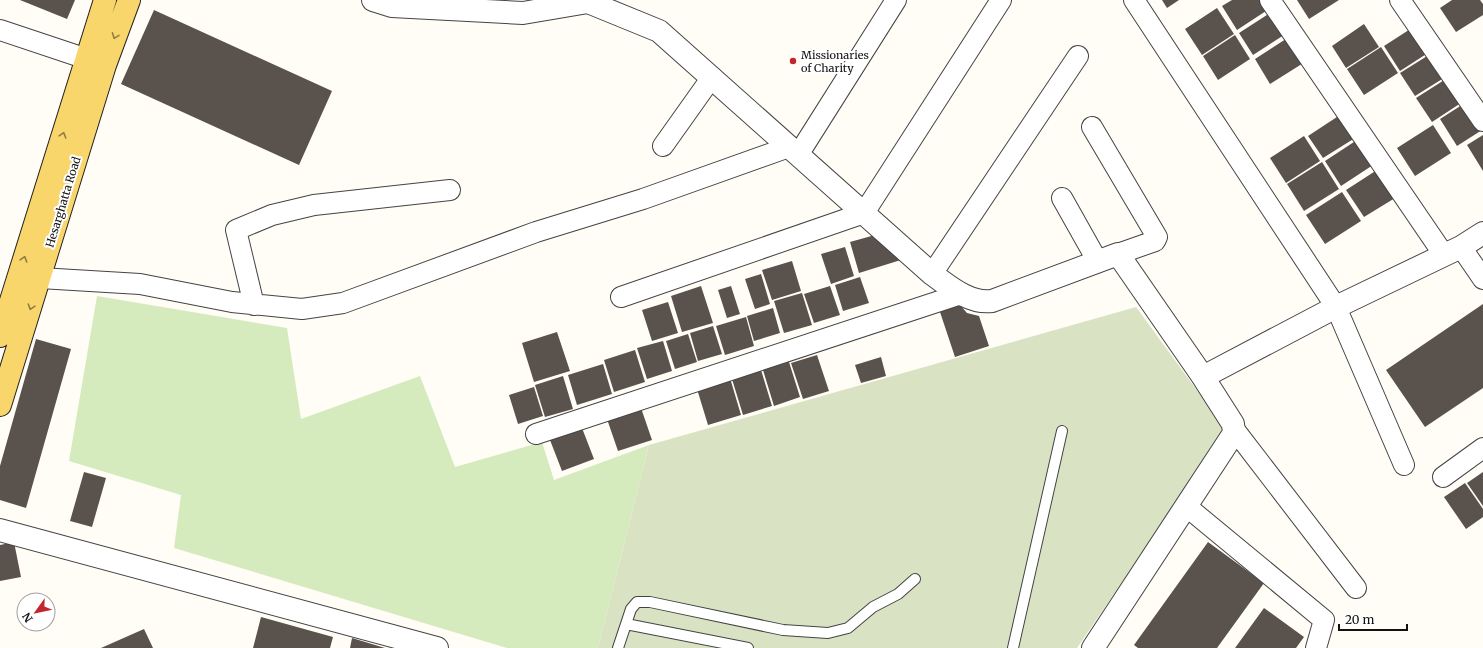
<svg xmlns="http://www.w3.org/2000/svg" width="1483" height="648" font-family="Merriweather,serif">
  <rect width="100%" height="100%" fill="#fffdf5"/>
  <path fill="#d5ebbd" d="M97 296 287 328 301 419 420 376 455 467 542 442 554 480 649 445 598 648H507L174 548 181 495 69 461Z"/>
  <path fill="#d9e3c4" d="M1136 307 1226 430 1077 648H598L649 445Z"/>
  <path fill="#5a524d" d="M20 0H75L67 19Z
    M1162 0H1179L1167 8Z
    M1232 0H1259L1266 11 1237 30 1222 6Z
    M1297 0H1339L1309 19Z
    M1452 0H1480L1483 4V15L1456 32 1440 8Z
    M1217 8 1234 34 1202 55 1185 29Z
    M154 10 332 91 299 165 121 84Z
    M1270 13 1284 35 1253 55 1239 33Z
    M1364 24 1379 47 1346 68 1332 46Z
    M1415 26 1431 51 1400 71 1384 46Z
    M1235 35 1250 59 1218 80 1203 56Z
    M1289 37 1305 62 1270 84 1255 59Z
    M1381 47 1398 73 1364 95 1347 69Z
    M1432 53 1447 76 1415 96 1400 73Z
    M1449 77 1464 101 1432 122 1416 98Z
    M1465 103 1482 130 1457 146 1440 119Z
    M1340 115 1355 138 1323 158 1308 136Z
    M1433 125 1451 153 1415 176 1397 148Z
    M1483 135V171L1467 145Z
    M1304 136 1320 161 1286 183 1270 158Z
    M1357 140 1373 165 1341 186 1325 161Z
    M1322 162 1339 189 1304 211 1287 184Z
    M1377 170 1395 198 1364 217 1346 190Z
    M1342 192 1361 221 1325 244 1306 215Z
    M875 235 904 259 859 273 850 242Z
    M845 247 854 276 831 284 821 254Z
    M792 261 801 291 772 300 762 270Z
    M761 274 770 304 755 309 745 279Z
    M860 277 869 303 843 311 835 285Z
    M701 286 713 323 682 332 671 296Z
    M731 286 740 314 727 318 718 290Z
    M830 286 840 315 814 323 804 294Z
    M802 293 812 325 784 333 774 301Z
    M668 302 678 333 652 341 642 310Z
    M1483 304V388L1425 427 1386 370Z
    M960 305 967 313 979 316 989 346 955 357 940 312Z
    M773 308 780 333 754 341 747 316Z
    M746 317 754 346 725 355 716 326Z
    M713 326 722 354 698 361 690 333Z
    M557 332 570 371 534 382 522 343Z
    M688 334 697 362 675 369 666 341Z
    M36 339 71 349 26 508 0 500V466Z
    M663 341 672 371 647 379 637 348Z
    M635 350 645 382 614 392 604 360Z
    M817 355 829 391 803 399 791 363Z
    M881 357 886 376 861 383 855 365Z
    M789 362 800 397 774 406 763 370Z
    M603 364 612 394 577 405 568 375Z
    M761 370 772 406 743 415 732 379Z
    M563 376 573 409 545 417 535 385Z
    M730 378 741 415 708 425 697 389Z
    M534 387 543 416 518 424 509 395Z
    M641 408 652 440 618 451 607 419Z
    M582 428 594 459 562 471 550 440Z
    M84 472 106 478 92 527 70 521Z
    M1483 472V506L1467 483Z
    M1465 483 1483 509V517L1466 529 1444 497Z
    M14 542 21 577 0 581V545Z
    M1208 542 1264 583 1217 648H1138L1134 645Z
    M1264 608 1304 637 1296 648H1235Z
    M261 617 333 637 330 648H253Z
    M144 629 153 648H101Z
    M352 638 385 648H350Z"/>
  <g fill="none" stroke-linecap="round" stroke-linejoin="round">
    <g stroke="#444" stroke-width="12">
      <path id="service" d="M626 624 748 648
        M618 648 631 609 637 602H650L783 630 828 633 848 628 873 607 898 594 915 579
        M1013 648 1062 431"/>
    </g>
    <g stroke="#444" stroke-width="22">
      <path id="minor" d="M1134 0 1336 307 1404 465
        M1270 0 1444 255
        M1400 0 1483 121
        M0 30 87 59
        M1092 127 1157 237 1155 241 1118 254
        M663 146 712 77
        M798 155 896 0
        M1062 198 1098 262
        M1461 247 1483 279
        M932 274 1078 56
        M40 278 140 284 232 302 302 309 343 303 536 232 643 199 789 147
        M621 297 864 213 1001 0
        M254 305 236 230 272 215 314 205 450 190
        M1234 429 1356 588
        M536 434 961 294
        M1443 477 1483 448
        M1186 506 1324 620 1316 648"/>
    </g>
    <g stroke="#444" stroke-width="24">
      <path id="tertiary" d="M373 0 392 6 523 13 588 2 659 31 932 274C949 286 969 304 992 301L1118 254 1203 377 1336 307 1461 247 1483 233
        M0 530 437 648
        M1093 648 1234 433 1233 424 1203 377"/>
    </g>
    <g stroke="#222" stroke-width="24">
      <path id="primary" d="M0 336 105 0
        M0 405 105 65 129 0"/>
    </g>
    <use href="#service" stroke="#fff" stroke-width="10"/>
    <use href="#minor" stroke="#fff" stroke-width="20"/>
    <use href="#tertiary" stroke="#fff" stroke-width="22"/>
    <use href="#primary" stroke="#f9d66b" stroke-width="22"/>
  </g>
  <defs><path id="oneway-chevron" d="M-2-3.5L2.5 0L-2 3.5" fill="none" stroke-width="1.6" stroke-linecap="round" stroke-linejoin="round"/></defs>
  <g stroke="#917d42">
    <use href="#oneway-chevron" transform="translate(115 36) rotate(111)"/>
    <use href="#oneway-chevron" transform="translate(63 135) rotate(-73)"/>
    <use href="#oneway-chevron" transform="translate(24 259) rotate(-73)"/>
    <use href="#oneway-chevron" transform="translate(31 307) rotate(108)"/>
  </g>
  <circle fill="#c4262e" stroke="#fff" stroke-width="1.5" cx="793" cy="61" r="4"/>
  <g text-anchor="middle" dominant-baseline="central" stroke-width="4" stroke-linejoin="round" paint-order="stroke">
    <g font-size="11" fill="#111" stroke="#fff" text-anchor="start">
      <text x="801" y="55">Missionaries<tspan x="801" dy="13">of Charity</tspan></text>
    </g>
    <g font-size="11" fill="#111" stroke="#fff">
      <text transform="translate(63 202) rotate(-73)">Hesarghatta Road</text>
    </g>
  </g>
  <g transform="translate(36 612) rotate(237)"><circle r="19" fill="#ffffff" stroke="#a0a0a0"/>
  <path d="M0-3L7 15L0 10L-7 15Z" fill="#c4262e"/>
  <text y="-6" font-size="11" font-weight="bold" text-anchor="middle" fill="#111111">N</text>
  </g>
  <path d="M1339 624v6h68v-6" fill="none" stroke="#111111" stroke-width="2"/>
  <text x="1345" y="624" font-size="12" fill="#111111" stroke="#ffffff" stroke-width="3" paint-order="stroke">20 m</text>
</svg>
